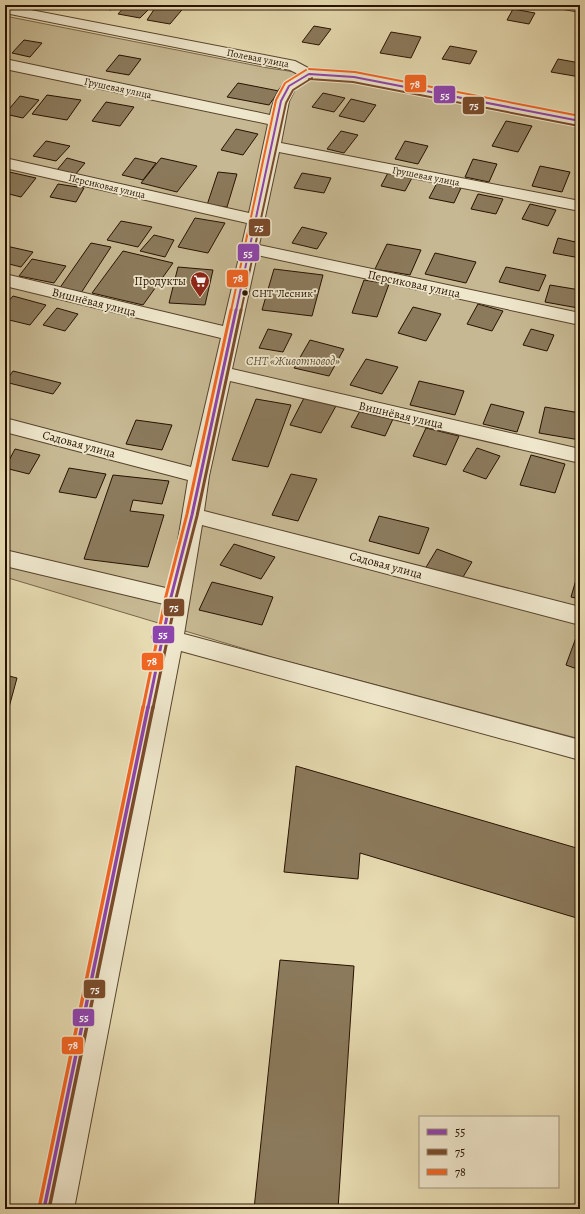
<svg xmlns="http://www.w3.org/2000/svg" width="585" height="1214" font-family="Alegreya,serif">
  <rect width="100%" height="100%" fill="#e6dab0"/>
  <filter id="stains"><feTurbulence type="fractalNoise" baseFrequency=".005" numOctaves="4"/><feColorMatrix values="0 0 0 0 .2 0 0 0 0 .09 0 0 0 0 .02 0 0 0 .5 -.17"/></filter>
  <radialGradient id="worn" r=".72"><stop offset=".6" stop-color="#630" stop-opacity="0"/><stop offset="1" stop-color="#630" stop-opacity=".3"/></radialGradient>
  <path fill="#c6b892" stroke="#776549" d="M5 16 268 68 309 74 339 70 580 119V739L275 658 5 577Z"/>
  <path fill="#8b7a5c" stroke="#281200" d="M90 5H115L111 10Z
    M126 5H153L140 18 118 14Z
    M157 5H186L170 24 147 20Z
    M513 9 535 13 529 24 507 20Z
    M314 26 331 29 319 45 302 42Z
    M391 32 421 37 411 58 380 53Z
    M24 40 42 43 30 57 12 53Z
    M450 46 477 51 470 64 442 59Z
    M119 55 141 59 129 75 106 71Z
    M558 59 580 63V77L551 72Z
    M238 83 279 91 269 105 227 97Z
    M323 93 345 98 334 112 312 107Z
    M47 95 81 100 67 120 32 114Z
    M20 96 39 100 23 118 5 114Z
    M351 99 376 105 364 122 339 116Z
    M106 102 134 107 120 126 92 121Z
    M506 121 532 126 518 152 492 146Z
    M236 129 258 134 243 155 221 150Z
    M341 131 358 135 344 153 327 149Z
    M46 141 70 146 56 161 33 156Z
    M405 141 428 146 418 164 395 159Z
    M67 158 85 163 75 175 57 170Z
    M135 158 156 163 143 180 122 175Z
    M161 158 197 166 177 192 141 183Z
    M473 159 497 164 489 182 465 177Z
    M540 166 570 172 562 192 532 186Z
    M5 171 36 178 21 197 5 193Z
    M389 171 413 176 405 191 381 186Z
    M218 172 237 174 227 207 207 205Z
    M302 173 331 178 324 193 294 188Z
    M437 183 461 188 454 203 429 198Z
    M58 184 84 188 76 202 50 197Z
    M478 194 503 199 496 214 471 209Z
    M530 204 556 210 548 226 522 219Z
    M195 218 225 223 208 253 178 247Z
    M121 221 152 227 138 247 107 240Z
    M302 227 327 233 317 249 292 243Z
    M154 235 174 240 165 257 140 251Z
    M558 238 580 243V258L553 253Z
    M91 243 111 247 81 293 59 289Z
    M387 244 421 250 410 275 375 269Z
    M6 246 33 252 21 267 5 263Z
    M123 251 173 263 143 305 92 293Z
    M435 253 476 262 466 283 425 274Z
    M32 259 66 266 54 283 19 276Z
    M178 267 213 270 205 305 169 303Z
    M506 267 546 275 539 291 499 282Z
    M274 269 323 275 312 316 262 310Z
    M364 280 389 284 377 317 352 313Z
    M550 285 580 290V299L578 308 545 302Z
    M13 296 46 305 30 325 5 319V305Z
    M478 304 503 311 492 331 467 324Z
    M413 307 441 314 426 341 398 333Z
    M57 308 78 314 65 331 43 325Z
    M268 329 292 334 283 352 259 348Z
    M531 329 554 335 547 351 523 345Z
    M310 340 344 349 329 376 294 368Z
    M366 359 398 367 382 394 350 385Z
    M13 371 61 383 53 394 5 382Z
    M419 381 464 391 455 415 410 405Z
    M304 398 336 406 321 433 290 425Z
    M256 399 291 405 268 467 232 460Z
    M491 404 524 412 517 432 483 424Z
    M545 407 580 413V440L539 433Z
    M360 411 393 419 385 436 351 427Z
    M136 420 172 425 162 450 126 444Z
    M426 428 459 436 446 465 413 456Z
    M477 448 500 456 486 479 463 471Z
    M15 449 40 455 29 474 5 468Z
    M531 455 565 464 555 493 520 485Z
    M69 468 106 474 96 498 59 492Z
    M291 474 317 479 298 521 272 515Z
    M113 475 169 481 162 504 133 500 130 511 164 515 148 567 84 559Z
    M379 516 429 528 419 554 369 541Z
    M234 544 275 557 261 579 220 565Z
    M437 549 472 562 460 582 425 569Z
    M580 566V599L571 597Z
    M212 582 273 597 262 625 199 610Z
    M578 632 580 633V670L566 665Z
    M5 675 17 678 5 722Z
    M296 766 580 849V919L360 853 358 879 284 872Z
    M280 960 354 966 338 1209H254Z"/>
  <g fill="none" stroke-linecap="round" stroke-linejoin="round">
    <g stroke="#58442c" stroke-width="2">
      <path id="minor" d="M5 5 295 61 312 70 354 72 580 116V126L354 82 312 79 295 89 289 101 281 143 580 201V211L279 152 259 245 580 313V325L257 255 232 369 580 449V463L230 381 209 476 204 511 580 607V625L202 525 184 634 580 740V760L181 651 74 1209H44L159 645 155 643 152 637 155 631 163 628 168 605 5 566V550L170 589 188 480 5 432V418L191 467 221 338 5 286V274L223 326 247 223 5 168V158L249 213 268 124 5 69V59L270 115C275 92 279 86 298 74L290 70 5 13Z
        M556 5H580V12L558 8Z"/>
    </g>
    <use href="#minor" fill="#efe7cc" fill-rule="evenodd"/>
    <g stroke="#efe7cc" stroke-width="4">
      <path id="bus-1-far2" d="M309 74 354 77 580 121
        M236 311 281 101 289 86 309 74"/>
    </g>
    <g stroke="#efe7cc" stroke-width="6">
      <path id="bus-1-far1" d="M148 708 171 597 192 515 236 310"/>
    </g>
    <g stroke="#efe7cc" stroke-width="6">
      <path id="bus-1" d="M44 1209 148 707"/>
    </g>
    <g stroke="#efe7cc" stroke-width="4">
      <path id="bus-2-far2" d="M309 79 353 82 579 126
        M241 311 286 103 293 90 312 78"/>
    </g>
    <g stroke="#efe7cc" stroke-width="6">
      <path id="bus-2-far1" d="M153 708 176 598 197 516 241 310"/>
    </g>
    <g stroke="#efe7cc" stroke-width="6">
      <path id="bus-2" d="M49 1209 153 707"/>
    </g>
    <g stroke="#efe7cc" stroke-width="4">
      <path id="bus-3-far2" d="M309 69 355 72 580 116
        M231 311 276 100 285 83 306 70"/>
    </g>
    <g stroke="#efe7cc" stroke-width="6">
      <path id="bus-3-far1" d="M143 708 166 596 187 514 231 310"/>
    </g>
    <g stroke="#efe7cc" stroke-width="6">
      <path id="bus-3" d="M39 1208 143 707"/>
    </g>
    <use href="#bus-1-far2" stroke="#8e44ad" stroke-width="2"/>
    <use href="#bus-1-far1" stroke="#8e44ad" stroke-width="3"/>
    <use href="#bus-1" stroke="#8e44ad" stroke-width="3.5"/>
    <use href="#bus-2-far2" stroke="#7a4b2a" stroke-width="2"/>
    <use href="#bus-2-far1" stroke="#7a4b2a" stroke-width="3"/>
    <use href="#bus-2" stroke="#7a4b2a" stroke-width="3.5"/>
    <use href="#bus-3-far2" stroke="#f26522" stroke-width="2"/>
    <use href="#bus-3-far1" stroke="#f26522" stroke-width="3"/>
    <use href="#bus-3" stroke="#f26522" stroke-width="3.5"/>
  </g>
  <defs>
    <g id="supermarket-pin" transform="scale(1)"><path d="M0 17L-7.5 6A9.5 9.5 0 1 1 7.5 6Z" fill="#8f2418" stroke="#efe7cc"/><path d="M-6-5.5h2.5l.6 2H6L4.5 2H-2.5L-4.4-4H-6ZM-1.5 3.2a1.3 1.3 0 1 0 .1 0ZM3 3.2a1.3 1.3 0 1 0 .1 0Z" fill="#fff"/></g>
  </defs>
  <g fill-rule="evenodd">
    <use href="#supermarket-pin" x="200" y="281"/>
  </g>
  <circle fill="#281200" stroke="#efe7cc" stroke-width="1.5" cx="245" cy="293" r="3.5"/>
  <g text-anchor="middle" dominant-baseline="central" stroke-width="3.5" stroke-linejoin="round" paint-order="stroke">
    <g font-size="10" fill="#281200" stroke="#efe7cc">
      <text transform="translate(258 58) rotate(11)">Полевая улица</text>
      <text transform="translate(118 88) rotate(12)">Грушевая улица</text>
      <text transform="translate(426 176) rotate(11)">Грушевая улица</text>
      <text transform="translate(107 186) rotate(13)">Персиковая улица</text>
    </g>
    <g font-size="11" fill="#281200" stroke="#efe7cc" text-anchor="start">
      <text x="252" y="293">СНТ "Лесник"</text>
    </g>
    <g font-size="12" fill="#281200" stroke="#efe7cc" text-anchor="end">
      <text x="186" y="281">Продукты</text>
    </g>
    <g font-size="12" fill="#281200" stroke="#efe7cc">
      <text transform="translate(414 284) rotate(12)">Персиковая улица</text>
      <text transform="translate(94 302) rotate(14)">Вишнёвая улица</text>
      <text transform="translate(401 415) rotate(13)">Вишнёвая улица</text>
      <text transform="translate(79 444) rotate(15)">Садовая улица</text>
      <text transform="translate(386 565) rotate(15)">Садовая улица</text>
    </g>
    <g font-size="12" font-style="italic" fill="#5f4c33" stroke="#efe7cc">
      <text x="293" y="361">СНТ «Животновод»</text>
    </g>
  </g>
  <g stroke="#efe7cc" stroke-width="1.5">
    <rect x="404" y="74" width="23" height="19" rx="4" fill="#f26522"/>
    <rect x="433" y="85" width="23" height="19" rx="4" fill="#8e44ad"/>
    <rect x="462" y="96" width="23" height="19" rx="4" fill="#7a4b2a"/>
    <rect x="248" y="218" width="23" height="19" rx="4" fill="#7a4b2a"/>
    <rect x="237" y="243" width="23" height="19" rx="4" fill="#8e44ad"/>
    <rect x="226" y="269" width="23" height="19" rx="4" fill="#f26522"/>
    <rect x="163" y="598" width="22" height="19" rx="4" fill="#7a4b2a"/>
    <rect x="152" y="625" width="23" height="19" rx="4" fill="#8e44ad"/>
    <rect x="141" y="652" width="23" height="19" rx="4" fill="#f26522"/>
    <rect x="83" y="979" width="23" height="20" rx="4" fill="#7a4b2a"/>
    <rect x="72" y="1008" width="23" height="19" rx="4" fill="#8e44ad"/>
    <rect x="61" y="1036" width="23" height="19" rx="4" fill="#f26522"/>
  </g>
  <g font-size="11" text-anchor="middle" font-weight="bold" fill="#fff">
    <text x="415" y="88">78</text>
    <text x="445" y="99">55</text>
    <text x="474" y="109">75</text>
    <text x="259" y="231">75</text>
    <text x="248" y="257">55</text>
    <text x="238" y="282">78</text>
    <text x="174" y="611">75</text>
    <text x="163" y="638">55</text>
    <text x="152" y="665">78</text>
    <text x="95" y="993">75</text>
    <text x="84" y="1021">55</text>
    <text x="73" y="1049">78</text>
  </g>
  <rect width="585" height="1214" fill="none" stroke="#e6dab0" stroke-width="20"/>
  <rect x="6" y="6" width="573" height="1202" fill="none" stroke="#281200" stroke-width="2"/>
  <rect x="10" y="10" width="565" height="1194" fill="none" stroke="#281200"/>
  <rect x="419" y="1116" width="140" height="72" fill="#efe7cc" stroke="#9f927a"/>
  <rect x="427" y="1129" width="20" height="6" fill="#8e44ad" stroke="#9f927a"/>
  <text x="455" y="1136" font-size="12" fill="#281200">55</text>
  <rect x="427" y="1149" width="20" height="6" fill="#7a4b2a" stroke="#9f927a"/>
  <text x="455" y="1156" font-size="12" fill="#281200">75</text>
  <rect x="427" y="1169" width="20" height="6" fill="#f26522" stroke="#9f927a"/>
  <text x="455" y="1176" font-size="12" fill="#281200">78</text>
  <rect width="100%" height="100%" filter="url(#stains)"/>
  <rect width="100%" height="100%" fill="url(#worn)"/>
</svg>
